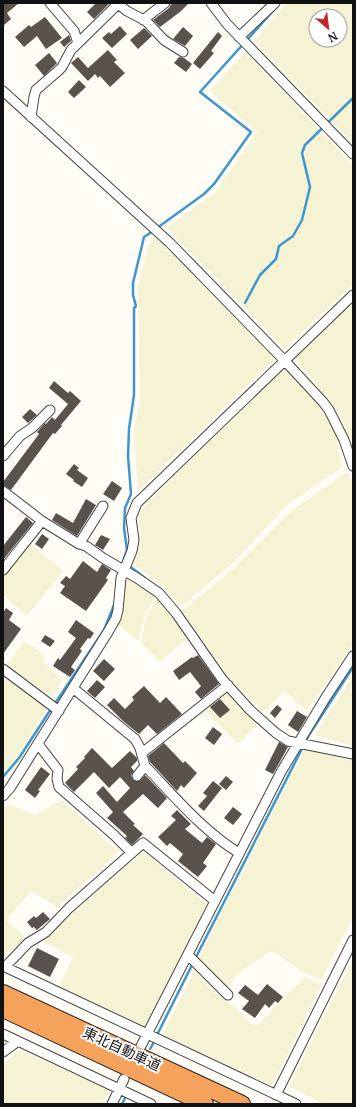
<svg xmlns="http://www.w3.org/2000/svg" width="356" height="1107" font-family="Merriweather,'Noto Sans JP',serif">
  <rect width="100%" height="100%" fill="#fffdf5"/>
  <path fill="#f6f3d4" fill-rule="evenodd" d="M287 3H353V143L254 41ZM316 16H340V40H316Z
    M245 52 353 165V284L285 349 167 228 215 193 257 132 210 91Z
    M155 238 275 359 138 491 134 428 140 402 138 286 149 245Z
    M353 303V451L344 424 328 399 295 359Z
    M285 368 319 405 336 435 342 467 287 505 233 563 181 607 163 585 134 565 141 539 138 516 150 500Z
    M347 472 353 483V644L307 711 284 691 264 712 230 679 182 611 231 571 291 511Z
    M31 544 63 571 27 616 3 595V578Z
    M127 576 136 583 156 595 145 614 138 641 117 624Z
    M158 597 189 637 160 662 141 643 147 615Z
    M24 641 44 654V663L63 680 52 697 7 665Z
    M3 675 47 708 3 779Z
    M353 676V746L315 735Z
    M227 690 258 724 238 744 203 709Z
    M305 748 353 761V918L321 980 299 970 272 950 239 973 227 988 198 959Z
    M62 800 119 852 57 907 31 891 6 920 27 939 3 956V810L8 804 35 815Z
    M143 852 207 904 145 1027 59 987 73 957 43 942 71 915Z
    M353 959V1104H324L289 1086Z
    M194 971 215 993 227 1001 256 1027 305 977 322 984 272 1085 162 1035Z
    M20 1050 110 1090 103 1104H3V1064Z"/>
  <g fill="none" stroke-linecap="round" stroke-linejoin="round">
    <path stroke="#3f96cf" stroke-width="2.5" d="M157 228 204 194 214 184 251 132 200 92 273 11
      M245 303 260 275 276 259 279 246 293 236 302 220 310 187 302 153 305 145 353 98
      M122 565 127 550 124 528 125 508 131 494 128 456 129 429 134 395V308L136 306 133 295V283L144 237 153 231
      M128 565 145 578
      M54 705 104 630 114 605
      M3 777 19 758 51 709
      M195 959 309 735 353 667
      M157 1035 193 963
      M150 1049 155 1040
      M122 1104 126 1096"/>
  </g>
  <path fill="#5a524d" d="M3 3H19L7 13 11 19 3 26Z
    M96 3H110L94 19 87 12Z
    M172 3H189L180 12 160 27 153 20 169 8Z
    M45 17 62 38 46 49 37 36 24 47 15 37 29 25 31 27Z
    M120 26 127 34 112 48 102 38 109 32 111 34Z
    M183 27 193 36 185 46 173 39Z
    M144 28 152 36 138 49 130 40Z
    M218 32 222 36 211 51 214 53 200 69 193 63Z
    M69 35 71 41 64 47 60 42Z
    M108 50 117 60 114 62 125 73 110 87 100 76 98 78 95 74 88 81 71 63 78 57 88 68Z
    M49 53 57 63 44 76 35 65Z
    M179 57 184 58 192 64 186 72 174 63Z
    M79 80 86 87 74 98 68 92Z
    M54 381 68 393 70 391 81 401 61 425 62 426 55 434 53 433 11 490 3 485V482L39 434 37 432 45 423 46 424 52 417 55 420 68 404 49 388Z
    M30 409 37 415 28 423 22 417Z
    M74 464 79 468 77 470 88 478 82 487 73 481 74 480 66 474Z
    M112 481 122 488 114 501 103 494Z
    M86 499 96 505 77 536 52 520 56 513 73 523Z
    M26 517 33 523 3 560V546Z
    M42 534 49 539 42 549 35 544Z
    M101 535 110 539 103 550 95 545Z
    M83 561 97 572 102 564 111 570 106 578 108 580 86 611 60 593 65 586 60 583 66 576 70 579Z
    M6 608 13 613 9 620 21 629 3 654V613Z
    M76 620 94 633 90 639 88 638 80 649 82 651 71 667 75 670 70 677 53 666 58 658 60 660 76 638 68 632Z
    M45 635 55 641 50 647 41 641Z
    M198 655 219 684 201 699 195 692 201 686 190 672 179 680 173 671 192 657 193 658Z
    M104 659 115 669 104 681 93 671Z
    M97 680 105 687 95 698 87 691Z
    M144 686 160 703 166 697 182 714 157 734 148 725 139 734 123 721 107 705 114 698 125 709 134 700 132 697Z
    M220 699 230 710 220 718 210 707Z
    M277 705 282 709 275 718 270 713Z
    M297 711 307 717 298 732 288 725Z
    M213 727 222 734 214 745 205 738Z
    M279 742 288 747 273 774 265 770Z
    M164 743 183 763 185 761 197 773 184 788 181 785 177 791 150 762 148 756Z
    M92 748 112 768 130 751 137 758V761L131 767 134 771 131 775 133 780 140 781 145 775 167 798 158 808 143 794 123 812 135 824 133 825 143 834 132 845 125 838 127 836 107 818 113 812 96 793 103 786 117 802 130 788 120 777 109 788 94 772 74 792 65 783 78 769 76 767 85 758 84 757Z
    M41 767 50 774 38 790 40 791 35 798 25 790Z
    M226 776 233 782 226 790 219 784Z
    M213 781 222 788 204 811 198 806 207 796 203 793Z
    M233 807 242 814 233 825 224 818Z
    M177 810 191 824 185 829 202 843 207 837 216 844 203 863 207 866 198 877 178 861 183 854 170 843 167 846 158 837 176 820 171 816Z
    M43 912 50 919 37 930 34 927 32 928 27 922 34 916 36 918Z
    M37 948 59 959 50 977 28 966Z
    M267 984 283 997 278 1003 275 1001 269 1008 265 1004 255 1018 242 1009 249 1001 238 993 245 985 258 995Z"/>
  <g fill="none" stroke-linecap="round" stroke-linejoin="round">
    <g stroke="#444" stroke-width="11">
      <path id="street" d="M50 3 74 31 78 43
        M117 3 127 11 146 21 164 40 183 52
        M211 3 227 24 353 154
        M143 20 165 3
        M239 37 275 3
        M3 91 170 243 285 361 323 402 329 410 344 440 353 466
        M31 117 34 97 36 90 58 71 62 67 71 50 119 3
        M3 456 20 436 32 428 50 410
        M3 491 42 521 79 544 86 546 103 558 137 578 159 593 176 613 222 679 250 710 276 733 288 741 353 754
        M79 544 103 506
        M3 570 42 521
        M3 669 59 711
        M73 688 135 739 140 748 145 766 137 776
        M38 744 58 770 57 779 59 787 114 835 132 853
        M142 753 228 685
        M145 766C175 797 203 831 239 853
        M3 796 10 788 108 632 116 618 118 610 121 578 132 551 134 540 131 518 137 503 353 295
        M188 955 228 995
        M3 966 296 1104
        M5 967 28 943 46 932 69 908 143 843 215 901
        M3 1034 151 1104
        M141 1046 281 772 326 697 353 656
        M3 1052 18 1041
        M276 1095 353 940
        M112 1104 124 1079"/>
    </g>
    <g stroke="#222" stroke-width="18">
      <path id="highway" d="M3 993 242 1104
        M3 1009 205 1104"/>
    </g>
    <use href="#street" stroke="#fff" stroke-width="9"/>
    <use href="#highway" stroke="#f5a25d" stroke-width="16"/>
  </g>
  <g text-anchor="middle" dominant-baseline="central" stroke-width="4" stroke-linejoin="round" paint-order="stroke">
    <g font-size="14" fill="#111" stroke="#fff">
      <text transform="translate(122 1049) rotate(25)">東北自動車道</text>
    </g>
  </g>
  <rect width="356" height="1107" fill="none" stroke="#111111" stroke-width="8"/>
  <g transform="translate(328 28) rotate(152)"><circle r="19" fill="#ffffff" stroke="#a0a0a0"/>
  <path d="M0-3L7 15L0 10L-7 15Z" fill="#c4262e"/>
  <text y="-6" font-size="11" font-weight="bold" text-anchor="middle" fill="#111111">N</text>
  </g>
</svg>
